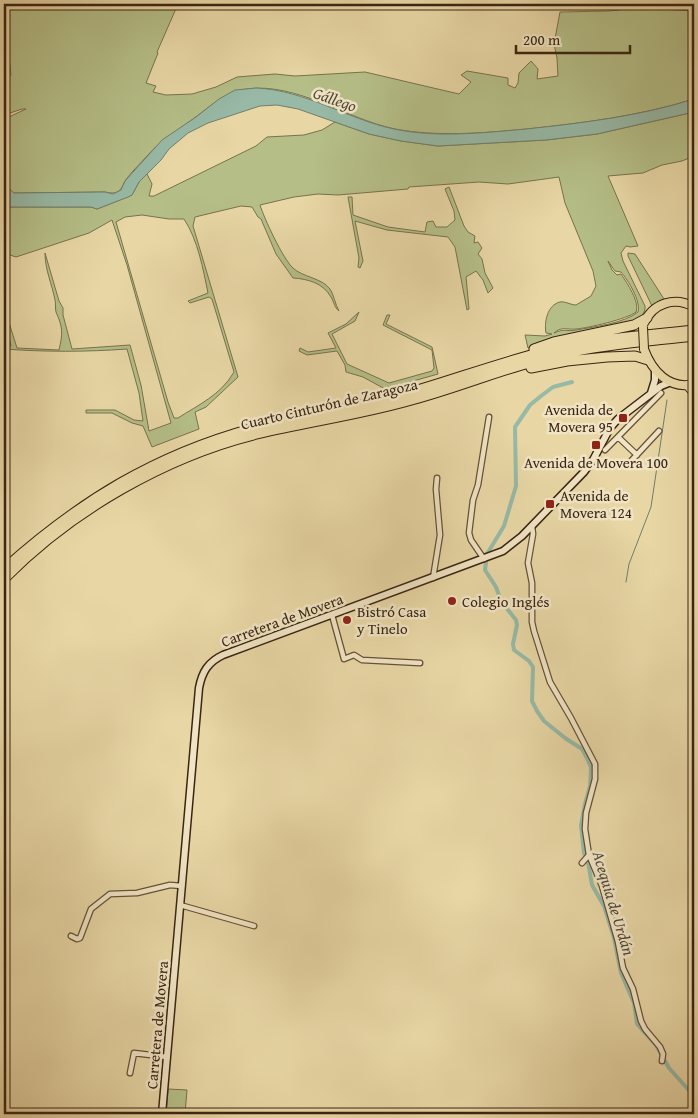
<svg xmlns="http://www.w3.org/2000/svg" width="698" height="1118" font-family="'Gentium Book Plus',serif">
  <rect width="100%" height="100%" fill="#e8d6a5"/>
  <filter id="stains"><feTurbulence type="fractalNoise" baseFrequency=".004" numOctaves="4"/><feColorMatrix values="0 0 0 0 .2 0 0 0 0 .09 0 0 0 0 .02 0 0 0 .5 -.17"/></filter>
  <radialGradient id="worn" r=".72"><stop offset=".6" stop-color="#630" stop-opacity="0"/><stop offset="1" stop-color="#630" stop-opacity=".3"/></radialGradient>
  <path fill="#b5be87" stroke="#78724d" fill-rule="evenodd" d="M4 4H178L157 52 158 53 146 83 156 86 153 92 166 95 192 94 216 87 237 77 275 74 295 76 365 72 459 94 471 82 461 75 467 71 508 78V85L515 88 518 83 519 73 531 61 538 69 537 79 558 76 557 58 554 44 560 12 609 11 619 10 628 7 694 11V99C640 116 583 123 527 129 483 133 438 137 395 129 346 119 297 82 246 89 226 92 213 104 197 116 180 129 162 139 147 156 140 164 131 172 125 181 123 185 122 188 119 191 114 194 110 193 105 192L14 193 4 184V118L11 116 26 109H22L4 115V77L11 75 7 40 4 41Z
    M694 112V156L682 161 662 165 643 173 608 176 638 246 630 247 626 246 621 253 623 261 645 306C646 311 641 318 636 321L550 340 528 348 525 335 545 336 552 334 546 333C544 323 547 305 560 302 565 301 571 305 576 305L591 296 596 286 593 271 565 203 559 177 508 184 479 182 409 187 408 189 338 195 318 194 294 197 260 205C264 218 283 259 293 268 302 277 322 278 330 289 334 295 335 304 339 311 334 307 334 302 331 297 323 283 308 279 293 278L276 254 261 219 258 217 252 207 241 206 195 217 193 226 238 377 206 407 195 412 199 429 152 447 143 426 132 423 112 413H86V410H115L134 420 143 421 139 393 127 349C86 352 45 352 4 349V346H11L4 316V299L5 310 17 348 59 350C63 333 63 328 56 312 55 308 56 304 55 300 52 284 45 270 45 253L59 301 63 308V315L72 349 130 345 141 385 149 431 171 423 127 265 112 220 89 233 16 257 4 253V207H91L97 209 132 195 139 182 147 174 152 184 149 196H154L256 146 267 137 304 135 322 130 335 122 369 134 401 141 438 146 546 140 597 134ZM142 215 169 219H184C198 240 203 269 208 293L188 301 190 303 209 297 212 299 234 372C221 395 198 405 178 418H174L168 402 116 222 125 217ZM608 261 615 271 621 272C628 280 641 301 638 312 625 323 593 327 576 330 567 332 565 328 554 333 561 326 567 330 576 329 588 328 627 319 636 312 640 302 627 283 621 274L617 275 612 270Z
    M449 187 464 226 468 232 475 236 474 243 478 242 482 248 478 254 482 259 485 273 493 288 488 293 483 280 476 271 466 277 469 309 467 310 455 247 448 237 387 230 355 221 363 261 360 268 358 267 359 258 348 197H352L353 215 388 227 425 232 427 222 433 221 436 227H447L455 220 454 211 445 189Z
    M628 253 635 254 664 299 652 306 628 256Z
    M359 312 355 321 332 334 347 364 389 383 432 371 434 368 432 350 383 325 387 315H390L386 324 432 347 438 374 385 389 363 377 346 372 345 365 337 351 307 355 299 351 300 348 308 352 336 348 328 333 346 324Z
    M168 1089 187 1090 185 1114H166Z"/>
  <path fill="#97b9a6" stroke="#727e6b" d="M256 88C305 90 347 119 394 129 437 138 482 133 526 129 583 123 640 116 694 99V112L597 134 546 140 438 146 401 141 369 134 298 109 277 105 260 106 208 123 188 133 169 149 161 160 139 182 132 195 128 197 97 209 91 207H4V184L14 193 105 192 113 194 121 190 125 181 162 140 196 117 219 99 235 90Z"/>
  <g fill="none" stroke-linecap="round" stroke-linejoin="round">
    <path stroke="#727e6b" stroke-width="1" d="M626 582 629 564 651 507 667 400"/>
    <path stroke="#97b9a6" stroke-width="4" d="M572 382 553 387 541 396 530 405 515 427 516 486 504 526 487 554 485 570 496 587 501 601 516 620 517 625 513 644 514 650 529 661 533 667 532 701 537 711 544 721 565 738 582 749 587 758 591 767 590 786 585 804 581 825 584 853 588 862 592 885 604 906 614 938 621 973 634 1003 637 1024 656 1045 669 1068 694 1096"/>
    <g stroke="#665138" stroke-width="7">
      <path id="minor" d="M618 437 637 455
        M605 450 661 393
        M632 460 659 431
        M532 526 533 534 528 563 532 583V622L534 631 550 682 571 718 595 764V779L586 813 585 829 589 855 602 886 618 942 623 968 633 989 641 1021 645 1029 660 1047 663 1054 662 1061
        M484 559 471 540 469 533 473 500 478 485 489 417
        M433 578 440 535 436 489 437 478
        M332 615 344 659 354 655 362 660 420 663
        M582 863 589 855
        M180 905 254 926
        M71 936 77 939 80 938 91 909 110 894 137 893 170 885 182 886
        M130 1073 134 1053 167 1057"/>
    </g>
    <g stroke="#3a2513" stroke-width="9">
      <path id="secondary" d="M651 393 655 380V370
        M162 1114 199 688C202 672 208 662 223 655L503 551 522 536 584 472 593 460 610 428 618 419 661 386 671 382"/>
    </g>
    <g stroke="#3a2513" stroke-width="10">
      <path id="trunk" d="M644 323C653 303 675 296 694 307
        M644 349C652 371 669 390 694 384
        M687 385 694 393"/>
    </g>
    <g stroke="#3a2513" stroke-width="11">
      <path id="motorway" d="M534 349 554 342 634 325 647 318
        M531 368 567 361 607 357 635 356 648 360
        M4 569C80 501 155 455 254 428 299 415 345 410 390 398 450 382 507 359 567 346 609 337 652 335 694 330
        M4 579C71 511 164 457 257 434 307 422 358 415 408 401 462 387 513 364 567 353 608 344 652 341 694 336"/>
    </g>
    <use href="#minor" stroke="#f0e4c4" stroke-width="4.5"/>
    <use href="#secondary" stroke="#f0e4c4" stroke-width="6"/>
    <use href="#trunk" stroke="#e8d6a5" stroke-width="8"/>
    <use href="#motorway" stroke="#e8d6a5" stroke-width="9"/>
    <g stroke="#3a2513" stroke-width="10" stroke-linecap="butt">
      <path id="trunk-bridge" d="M643 327 644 349"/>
    </g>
    <use href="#trunk-bridge" stroke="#e8d6a5" stroke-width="8"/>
  </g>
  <g fill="#8f2418" stroke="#f0e4c4" stroke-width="2">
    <rect x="618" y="413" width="10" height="10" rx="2.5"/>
    <rect x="591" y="440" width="10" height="10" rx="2.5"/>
    <rect x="545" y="499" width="10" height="10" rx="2.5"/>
    <circle cx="452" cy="601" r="5"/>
    <circle cx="347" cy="620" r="5"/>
  </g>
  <g text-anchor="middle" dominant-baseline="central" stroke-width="5" stroke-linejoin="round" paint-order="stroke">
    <g font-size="15" fill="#3a2513" stroke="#f0e4c4">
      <text transform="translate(329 404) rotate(-13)">Cuarto Cinturón de Zaragoza</text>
      <text transform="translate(282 620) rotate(-20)">Carretera de Movera</text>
      <text transform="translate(157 1025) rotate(-85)">Carretera de Movera</text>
    </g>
    <g font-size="15" fill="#3a2513" stroke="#f0e4c4" text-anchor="start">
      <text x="613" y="409" text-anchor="end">Avenida de<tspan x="613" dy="17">Movera 95</tspan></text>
      <text x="596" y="462" text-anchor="middle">Avenida de Movera 100</text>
      <text x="560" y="495">Avenida de<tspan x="560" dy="17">Movera 124</tspan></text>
      <text x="462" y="601">Colegio Inglés</text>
      <text x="357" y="611">Bistró Casa<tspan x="357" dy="17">y Tinelo</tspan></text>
    </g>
    <g font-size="16" font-style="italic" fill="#514a38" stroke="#f0e4c4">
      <text transform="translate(335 99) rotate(19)">Gállego</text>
      <text transform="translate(614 903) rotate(73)">Acequia de Urdán</text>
    </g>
  </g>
  <rect width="698" height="1118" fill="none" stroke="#e8d6a5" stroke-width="20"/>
  <rect x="5" y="5" width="688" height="1108" fill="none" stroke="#3a2513" stroke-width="2.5"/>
  <rect x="10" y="10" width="678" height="1098" fill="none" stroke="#3a2513"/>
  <path d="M516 45v8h114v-8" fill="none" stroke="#3a2513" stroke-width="2.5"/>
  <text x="523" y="45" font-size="15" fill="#3a2513" stroke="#f0e4c4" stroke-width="4" paint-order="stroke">200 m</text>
  <rect width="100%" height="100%" filter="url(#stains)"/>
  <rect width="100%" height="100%" fill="url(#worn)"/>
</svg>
